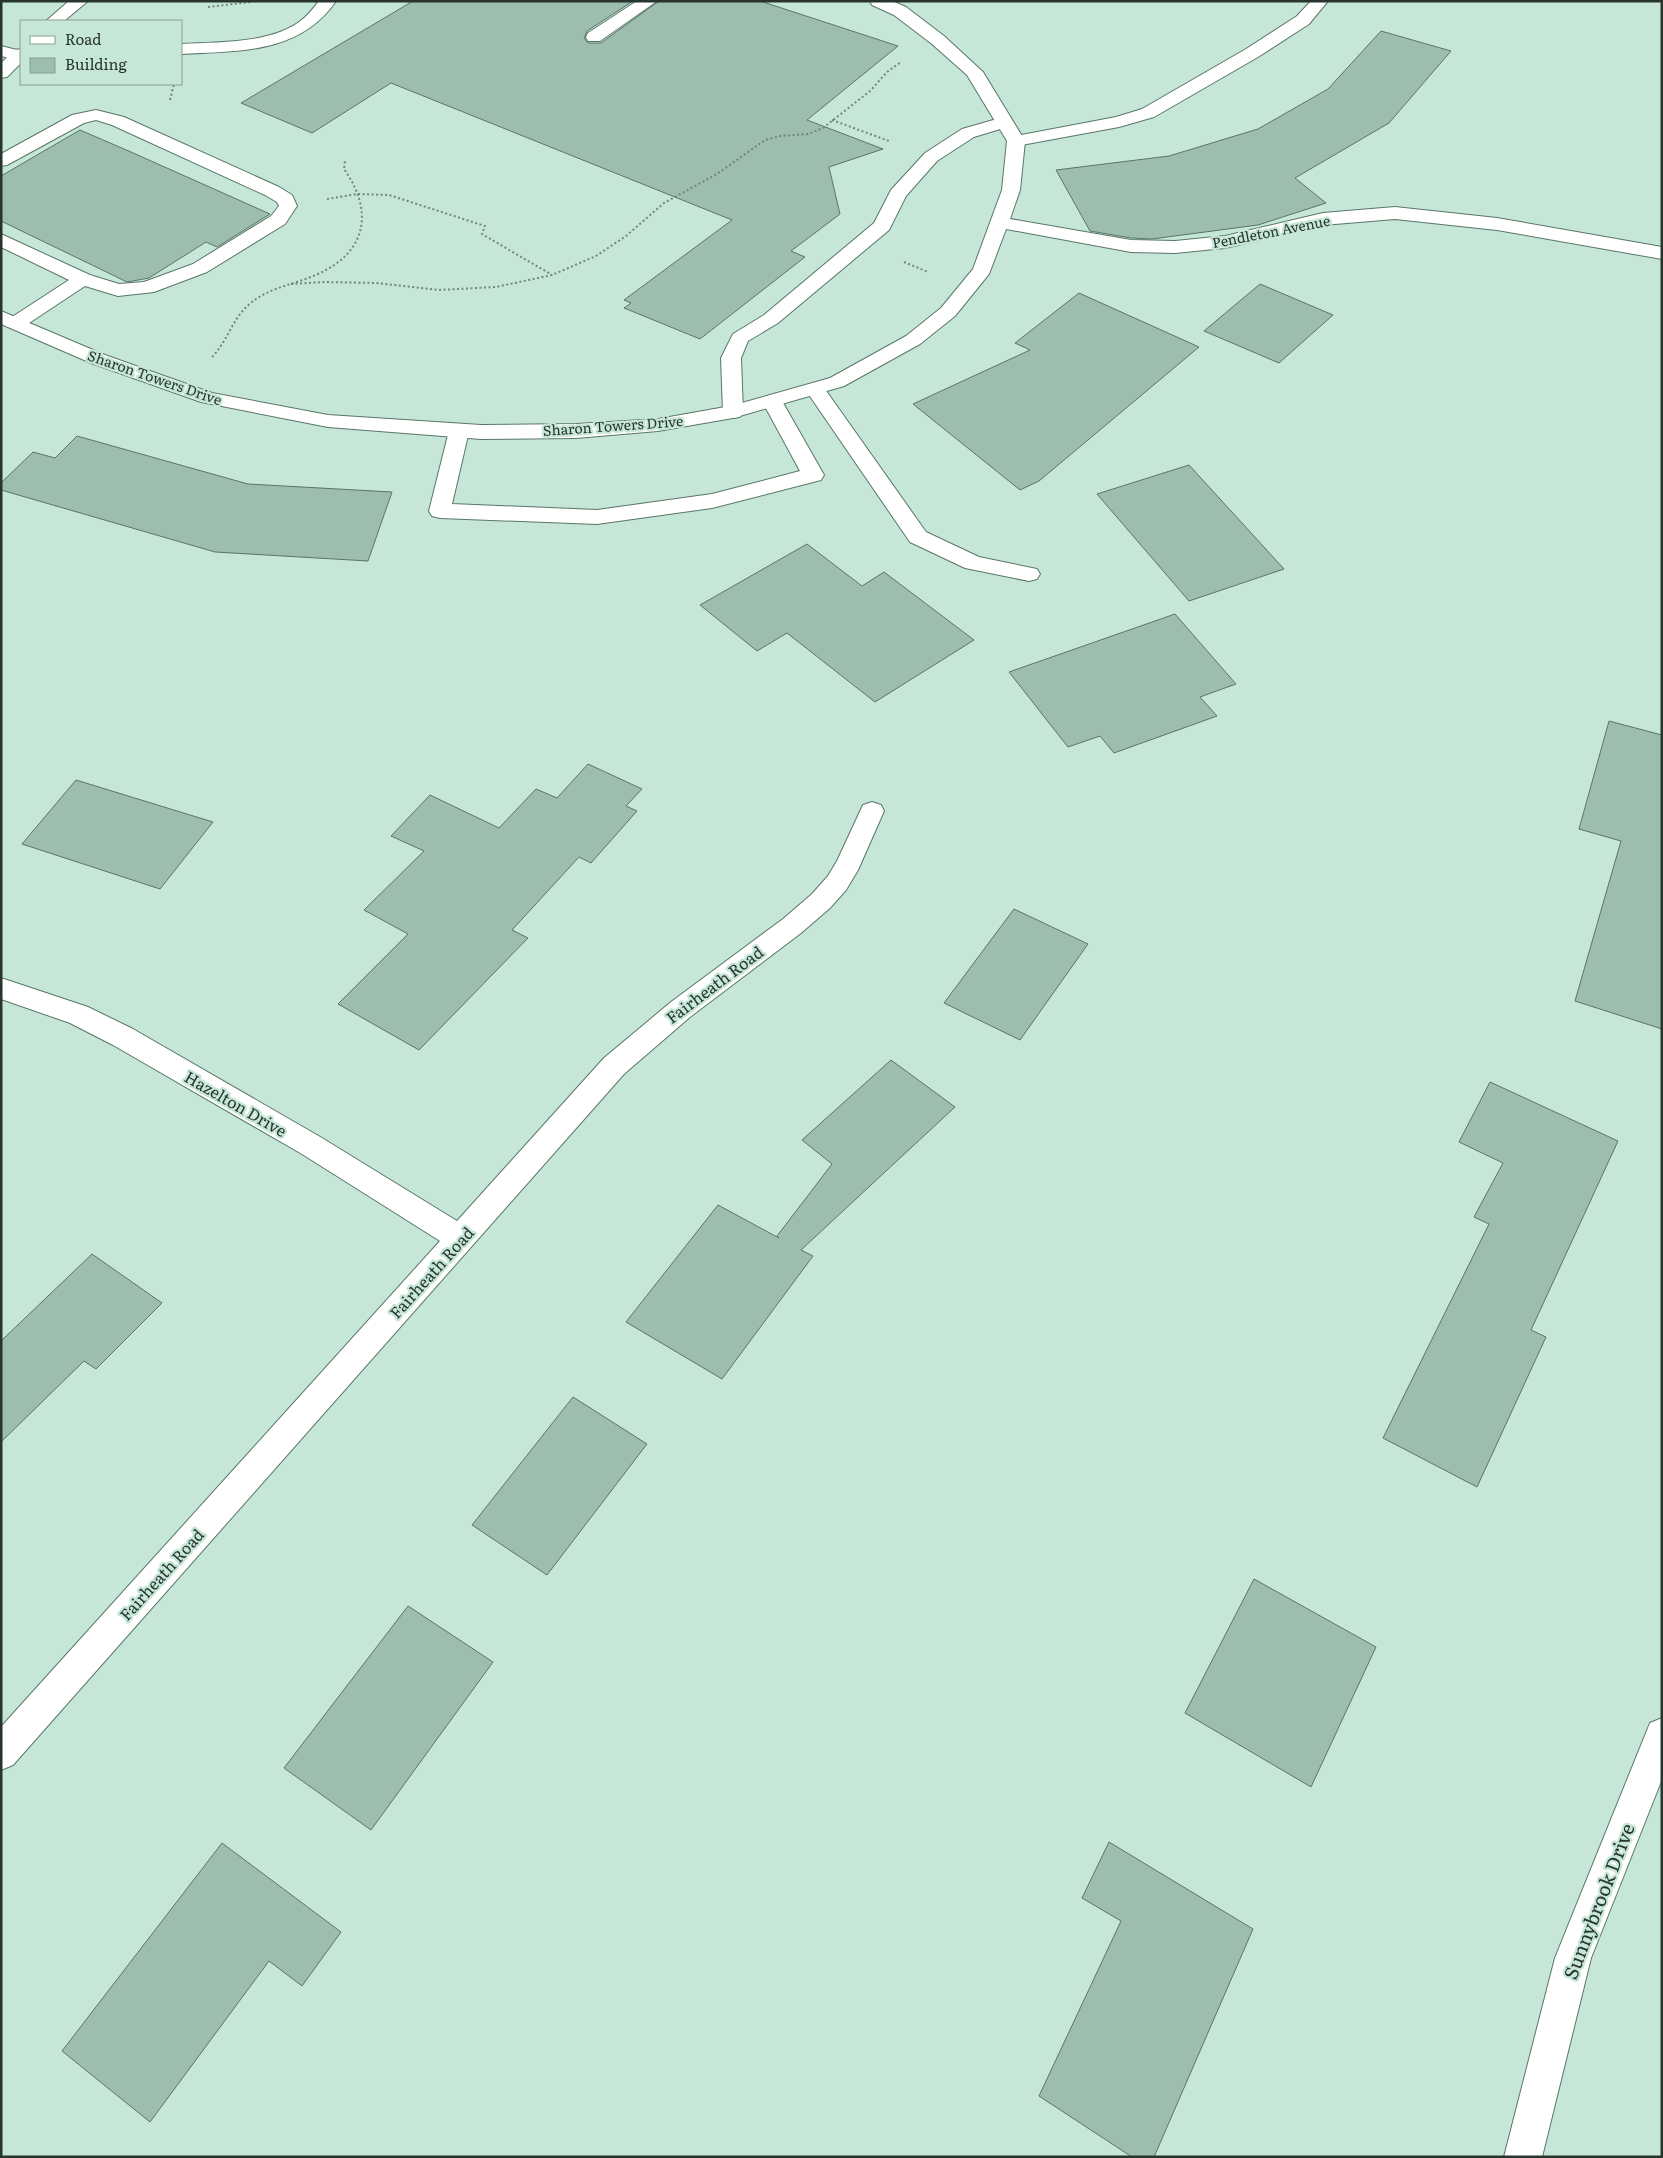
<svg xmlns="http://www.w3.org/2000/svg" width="1663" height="2158" font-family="Literata,serif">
  <rect width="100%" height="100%" fill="#c6e7d8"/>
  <path fill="#9dbdae" stroke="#587668" d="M413 1H633L587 31 584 38 588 43H601L659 1H760L898 46 807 120 883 149 829 167 840 214 791 251 805 257 700 339 624 308 631 303 624 300 732 220 391 83 312 133 241 103Z
    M1381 31 1451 51 1389 123 1295 178 1326 203 1258 225 1152 239 1131 238 1090 231 1056 170 1169 156 1258 129 1328 89Z
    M80 130 131 152 270 214 217 247 206 242 149 278 127 282 1 221V176Z
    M1260 284 1333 315 1279 363 1204 331Z
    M1079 293 1199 347 1039 481 1020 490 913 404 1030 350 1015 343Z
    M77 436 248 484 392 492 368 561 215 552 1 490V483L33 452 55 458Z
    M1189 465 1284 569 1189 601 1097 494Z
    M807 544 862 586 884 572 974 640 875 702 787 633 757 651 700 605Z
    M1175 614 1236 684 1200 697 1217 716 1114 753 1100 736 1068 747 1009 672Z
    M1609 721 1662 735V1029L1575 1001 1621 841 1579 829Z
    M588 764 642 789 626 806 637 811 591 863 579 857 512 930 528 938 419 1050 338 1004 408 934 364 910 424 851 391 836 430 795 499 828 536 789 557 798Z
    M76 780 164 807 213 822 160 889 22 844Z
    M1014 909 1088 944 1020 1040 944 1003Z
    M891 1060 955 1107 801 1250 813 1256 722 1379 626 1322 718 1205 779 1238 777 1236 832 1164 802 1140Z
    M1490 1082 1618 1141 1531 1330 1546 1337 1477 1487 1383 1438 1489 1224 1474 1217 1503 1163 1459 1142Z
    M92 1254 162 1303 96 1369 84 1361 1 1442V1341Z
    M573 1397 647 1444 547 1575 472 1525Z
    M1254 1579 1376 1647 1311 1787 1185 1713Z
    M408 1606 493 1662 371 1830 284 1768Z
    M1109 1842 1253 1929 1154 2157H1132L1039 2096 1121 1921 1082 1898Z
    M222 1843 341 1932 302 1986 269 1961 150 2122 62 2051Z"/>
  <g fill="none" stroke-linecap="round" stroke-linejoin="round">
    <g stroke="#587668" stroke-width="2">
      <path id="service" d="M319 1H336C300 54 238 51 181 54V44C218 42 273 44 303 19 309 14 314 7 319 1Z
        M637 1H657L600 41H588L586 37 588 33Z
        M1311 1H1328L1309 24 1258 57 1154 117 1119 127 1016 146 1010 145 1007 141 1010 137 1016 136 1116 117 1142 109 1246 49 1297 16Z
        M1 46 21 51V61L1 56Z
        M96 110 124 117 279 187 292 195 297 206 285 224 207 272 154 292 118 296 85 286 23 327 16 329 9 327 6 323 9 319 69 280 1 247V234L90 275 119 284 144 282 193 264 271 216 279 206 277 202 265 195 112 125 96 120 84 123 7 165 1 166V154L72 115Z
        M1004 117 1010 118 1013 122 1010 126 974 137 937 161 906 196 889 230 778 323 748 341 741 358 743 412 740 417 733 418 726 417 723 412 721 358 733 334 764 315 874 223 891 190 925 153 962 129Z
        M815 383 822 385 926 532 979 557 1037 569 1040 574 1037 579 1029 581 965 568 910 542 805 389 808 385Z
        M772 395 779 397 782 401 824 475 821 480 712 508 597 524 440 518 432 516 429 511 449 431 452 426 459 424 466 426 469 431 452 504 597 510 712 494 800 471 762 401 765 397Z"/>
    </g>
    <g stroke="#587668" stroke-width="2">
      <path id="minor" d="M69 1H88L64 21H46Z
        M870 1H892L906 7 944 36 983 72 1025 141 1020 190 1010 219 1131 240 1175 241 1225 236 1323 213 1395 207 1497 218 1662 247V259L1497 230 1395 219 1323 225 1225 248 1175 253 1131 252 1006 229 989 274 955 316 920 344 844 386 733 418 658 431 576 438 481 439 328 427 201 402 91 363 1 324V311L105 355 212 393 328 415 481 425 576 424 658 419 731 406 830 378 906 336 941 308 973 269 1002 190 1007 141 967 75 932 44 894 15 872 5Z
        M21 49V63L7 77 1 78V63L15 50Z
        M872 802 881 805 884 811 858 870 846 890 830 908 801 933 690 1017 624 1074 13 1765 1 1770V1727L440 1241 302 1154 113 1045 70 1023 1 999V978L88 1007 133 1029 322 1138 457 1221 604 1058 671 1002 783 919 812 894 828 876 837 861 863 805Z
        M1662 1718V1779L1591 1958 1542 2157H1504L1555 1958 1650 1723Z"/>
    </g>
    <path stroke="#70867c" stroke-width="2" stroke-dasharray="2 2.5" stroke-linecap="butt" d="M208 7 250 2
      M170 100 174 84
      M832 120 889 141
      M327 199 357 194 389 195 485 226 482 234 552 275
      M904 262 928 272
      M291 284 325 282 376 283 438 290 496 287 552 275 596 256 626 236 664 203 717 174 765 140 780 136 808 134 823 128 870 91 887 72 901 62
      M212 357C228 341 233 316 252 302 271 287 296 284 318 274 367 252 374 211 344 169L345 161"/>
    <use href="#service" fill="#fff" fill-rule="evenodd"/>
    <use href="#minor" fill="#fff" fill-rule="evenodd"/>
  </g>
  <g text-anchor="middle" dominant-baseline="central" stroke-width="4.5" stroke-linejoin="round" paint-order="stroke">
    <g font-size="14" fill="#28352f" stroke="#c6e7d8">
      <text transform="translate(1271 231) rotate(-11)">Pendleton Avenue</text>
      <text transform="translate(155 377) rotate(19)">Sharon Towers Drive</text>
      <text transform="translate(613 425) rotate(-4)">Sharon Towers Drive</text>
    </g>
    <g font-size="16" fill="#28352f" stroke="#c6e7d8">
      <text transform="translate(714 984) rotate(-37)">Fairheath Road</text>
      <text transform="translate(236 1103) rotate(30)">Hazelton Drive</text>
      <text transform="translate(431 1272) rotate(-48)">Fairheath Road</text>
      <text transform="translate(161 1574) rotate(-48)">Fairheath Road</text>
    </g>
    <g font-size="19" fill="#28352f" stroke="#c6e7d8">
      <text transform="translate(1598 1901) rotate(-69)">Sunnybrook Drive</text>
    </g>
  </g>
  <rect width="1663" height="2158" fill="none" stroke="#28352f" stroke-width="5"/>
  <rect x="20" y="20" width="162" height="65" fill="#c6e7d8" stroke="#87a094"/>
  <rect x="30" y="36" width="25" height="8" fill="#ffffff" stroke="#87a094"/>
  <text x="65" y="45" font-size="15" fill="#28352f">Road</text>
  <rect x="30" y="58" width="25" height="15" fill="#9dbdae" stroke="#87a094"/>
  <text x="65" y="70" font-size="15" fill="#28352f">Building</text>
</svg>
